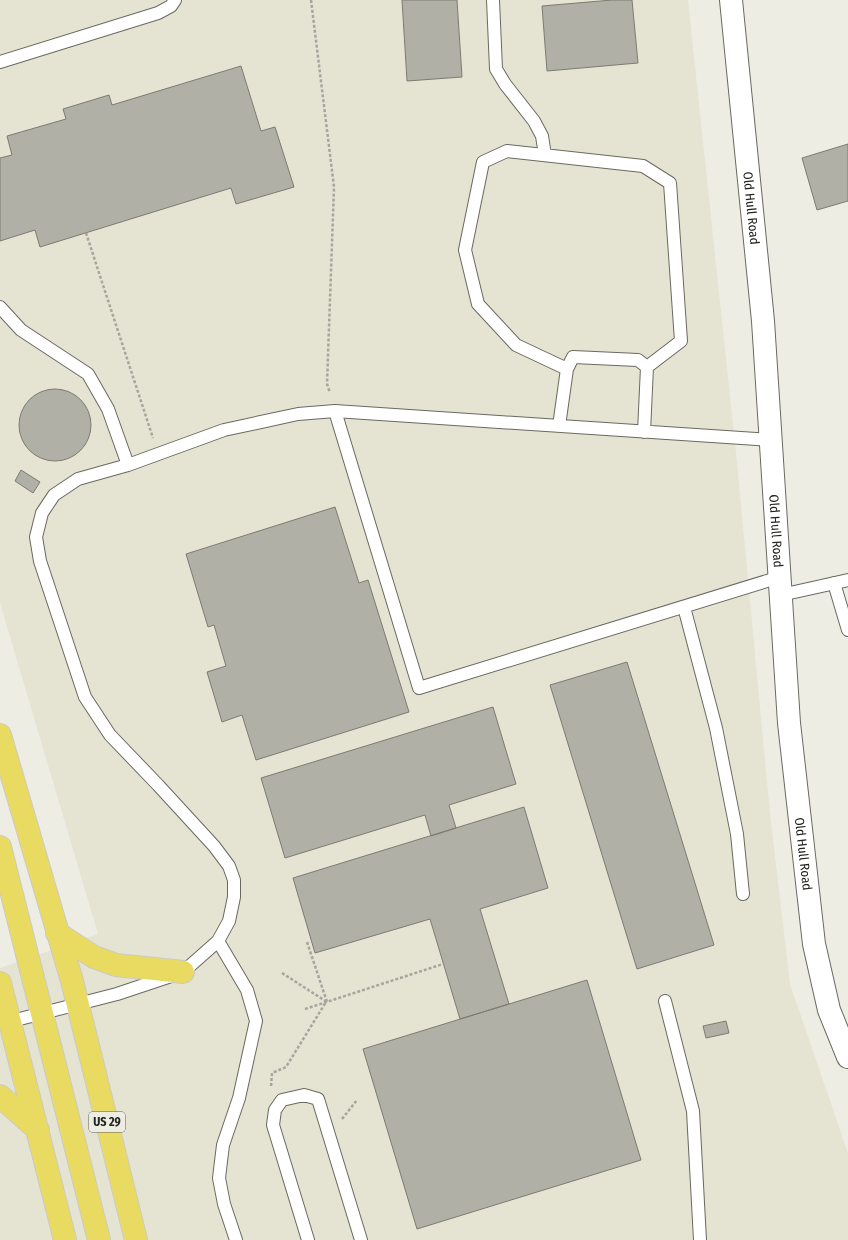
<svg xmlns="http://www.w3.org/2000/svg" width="848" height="1240" font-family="'Fira Sans Condensed',sans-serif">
  <rect width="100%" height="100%" fill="#eeede4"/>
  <path fill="#e5e4d2" d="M0 0H688L737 462 770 813 790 984 848 1153V1240H0V968L98 934 0 603Z"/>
  <path fill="#b1b0a6" stroke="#7c7b72" d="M402 0H457L462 77 407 81Z
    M612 0H632L638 63 547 71 542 6Z
    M241 66 261 131 275 127 294 187 236 204 231 188 40 247 35 230 0 241V158L12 155 7 136 66 119 63 109 109 95 112 105Z
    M848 144V201L817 210 802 158Z
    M19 425a36 36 0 1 1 72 0a36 36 0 1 1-72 0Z
    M21 470 40 482 33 493 15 481Z
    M335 507 359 583 368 580 409 712 256 760 242 715 222 722 207 672 226 666 214 625 208 627 186 554Z
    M627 662 714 945 637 969 550 685Z
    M493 707 516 784 449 805 456 828 431 836 425 815 285 858 261 778Z
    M524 807 548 888 480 909 509 1004 460 1019 430 919 315 953 293 878Z
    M587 980 641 1160 417 1229 363 1049Z
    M726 1021 729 1033 706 1038 703 1026Z"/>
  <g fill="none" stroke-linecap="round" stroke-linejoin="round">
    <g stroke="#6a6960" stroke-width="14">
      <path id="lane" d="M493 0 496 69 505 84 534 121 542 136 545 155
        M0 62 158 13 171 6 175 0
        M0 307 21 330 88 374 108 409 128 465
        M567 369 516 345 478 304 465 250 483 162 507 151 643 166 670 183 681 341 647 367
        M335 411 770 440
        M559 426 567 369 573 357 638 360 647 367 644 432
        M834 583 848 630
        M781 595 848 580
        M684 607 716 728 737 834 743 894
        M218 941 247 990 256 1021 239 1098 223 1145 219 1178 224 1204 236 1240
        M665 1001 693 1111 700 1240
        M4 1023 117 994 183 972 218 941 229 921 234 897V880L229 866 214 846 158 785 110 735 85 697 40 561 36 537 42 513 54 495 78 479 128 465 224 430 298 414 335 411 419 688 780 577
        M308 1240 273 1125 275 1110 282 1100 304 1095 318 1099 361 1240"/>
    </g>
    <g stroke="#6a6960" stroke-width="24">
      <g id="secondary">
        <path id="s1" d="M731 0 763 321 789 723 814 944 829 1010 848 1057"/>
      </g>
    </g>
    <g stroke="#cacac9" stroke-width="24">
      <path id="highway" d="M0 735 72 981 136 1240
        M0 847 99 1240
        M57 933 94 957 116 965 183 972
        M0 983 65 1240
        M0 1096 38 1130"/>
    </g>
    <path stroke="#a6a59e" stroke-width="2.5" stroke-dasharray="3 2" stroke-linecap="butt" d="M311 0 334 187 327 384 330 393
      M86 233 153 438
      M307 942 327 1002
      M282 973 327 1002
      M305 1009 443 964
      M271 1086 272 1073 286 1067 326 1002
      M342 1119 357 1100"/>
    <use href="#lane" stroke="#fff" stroke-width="12"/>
    <use href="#secondary" stroke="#fff" stroke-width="22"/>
    <use href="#highway" stroke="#e9db62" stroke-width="22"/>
  </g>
  <g text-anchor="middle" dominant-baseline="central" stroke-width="3.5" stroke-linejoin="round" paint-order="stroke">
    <rect fill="#eeede4" stroke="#5f5f59" stroke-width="1" x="89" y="1112" width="36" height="20" rx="3"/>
    <g font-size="12" font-weight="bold" fill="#22221e">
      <text x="107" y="1122">US 29</text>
    </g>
    <g font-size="13" fill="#22221e" stroke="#eeede4">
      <text stroke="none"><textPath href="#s1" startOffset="209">Old Hull Road</textPath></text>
      <text stroke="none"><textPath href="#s1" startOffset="533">Old Hull Road</textPath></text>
      <text stroke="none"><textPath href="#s1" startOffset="857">Old Hull Road</textPath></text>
    </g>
  </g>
</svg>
